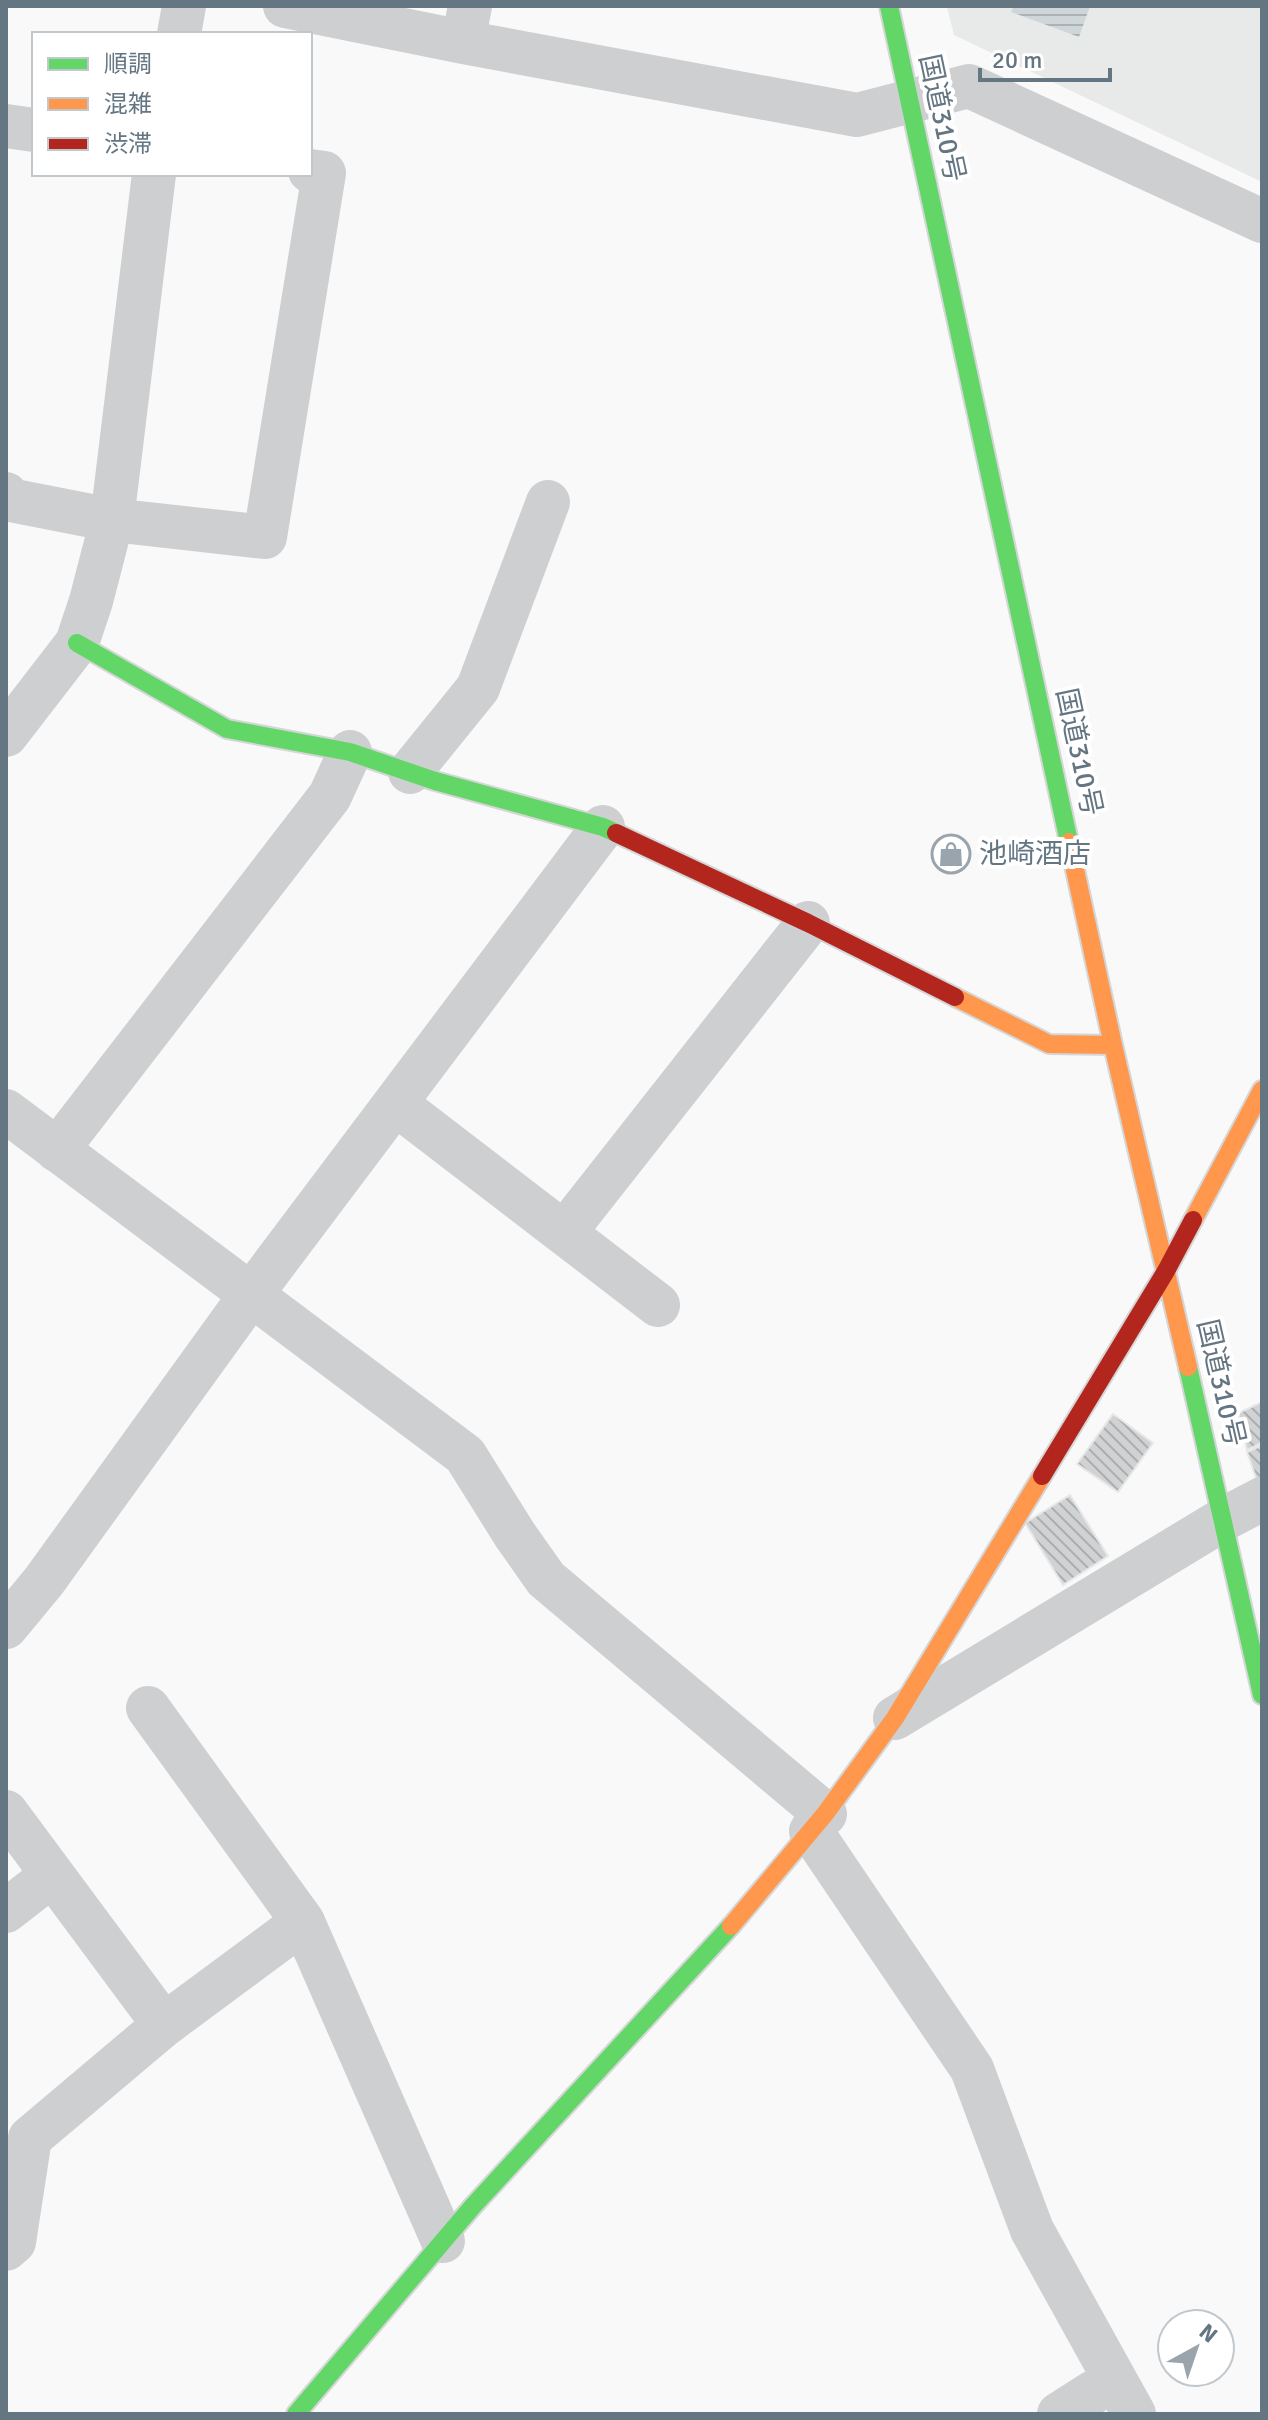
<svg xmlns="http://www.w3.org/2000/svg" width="1268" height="2420" font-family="Signika,'Noto Sans JP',sans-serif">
  <defs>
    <pattern id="water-rules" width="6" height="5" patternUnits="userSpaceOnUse" patternTransform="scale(2)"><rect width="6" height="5" fill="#ced6d9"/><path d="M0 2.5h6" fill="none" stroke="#abb2b5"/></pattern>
    <pattern id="building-back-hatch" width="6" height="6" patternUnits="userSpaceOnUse" patternTransform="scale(2)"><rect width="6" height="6" fill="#d0d2d3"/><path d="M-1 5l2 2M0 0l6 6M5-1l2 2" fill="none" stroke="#acafb1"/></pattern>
  </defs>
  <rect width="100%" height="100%" fill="#f9f9f9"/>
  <path fill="#e8e9e9" d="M955 6H1262V182L954 35 947 7Z"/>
  <path fill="url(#water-rules)" d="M1014 6H1090L1079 37 1011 12Z"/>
  <path fill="url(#building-back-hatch)" stroke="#e8e8e8" stroke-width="2" d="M1262 1402V1443L1247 1450 1238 1413Z
    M1113 1414 1153 1443 1118 1492 1077 1464Z
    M1262 1445V1478L1257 1481 1247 1452Z
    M1070 1495 1108 1556 1063 1585 1025 1523Z"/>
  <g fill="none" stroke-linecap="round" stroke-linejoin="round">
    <g stroke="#d5d6d7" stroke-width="22">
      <path id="fast" d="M889 6 1069 842
        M77 643 227 729 350 752 435 781 603 827 616 833
        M1188 1367 1262 1695
        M296 2414 473 2206 731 1926"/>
    </g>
    <g stroke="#d5d6d7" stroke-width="22">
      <path id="slow" d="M1069 842 1113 1045 1188 1367
        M955 997 1049 1044 1113 1045
        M1193 1220 1262 1090
        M731 1926 825 1814 895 1718 1042 1476"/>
    </g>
    <g stroke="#d5d6d7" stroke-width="22">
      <path id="jam" d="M616 833 808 923 955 997
        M1042 1476 1166 1271 1193 1220"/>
    </g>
    <path stroke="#cecfd0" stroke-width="44" d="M285 6 463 42 857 115 969 86 1262 221
      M179 34 184 6
      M463 42 470 6
      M6 126 34 130
      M6 494 10 500 112 520 265 537 324 173 310 171
      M6 735 77 643 91 601 112 520 154 174
      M410 772 478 688 548 502
      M396 1104 658 1305
      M6 1111 465 1455 515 1535 546 1579 825 1814
      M57 1150 330 796 350 752
      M564 1233 808 923
      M6 1627 44 1581 250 1296 603 827
      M148 1708 303 1922
      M895 1718 1224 1519 1262 1499
      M6 1812 164 2025 30 2138 14 2242 6 2249
      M811 1831 972 2069 1032 2230 1134 2414
      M6 1911 51 1876
      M164 2025 303 1922 443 2241
      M1059 2414 1114 2379"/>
    <use href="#fast" stroke="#63d668" stroke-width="18"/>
    <use href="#slow" stroke="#ff974d" stroke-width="18"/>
    <use href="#jam" stroke="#b3261e" stroke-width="18"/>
  </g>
  <defs>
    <g id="shop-ring" transform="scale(2)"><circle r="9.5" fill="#fff" stroke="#99a4ac" stroke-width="1.5"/><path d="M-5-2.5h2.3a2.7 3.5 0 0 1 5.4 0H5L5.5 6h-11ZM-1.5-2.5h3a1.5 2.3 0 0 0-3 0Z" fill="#99a4ac"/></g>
  </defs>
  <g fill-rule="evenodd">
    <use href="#shop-ring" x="951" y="854"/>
  </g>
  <g text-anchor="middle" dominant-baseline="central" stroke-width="8" stroke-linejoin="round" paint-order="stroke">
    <g font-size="28" fill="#657683" stroke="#fff">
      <text transform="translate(942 118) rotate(78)">国道310号</text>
      <text transform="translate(1079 752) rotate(78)">国道310号</text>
      <text transform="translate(1221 1383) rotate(77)">国道310号</text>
    </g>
    <g font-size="28" fill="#657683" stroke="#fff" text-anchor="start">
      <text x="979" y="854">池崎酒店</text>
    </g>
  </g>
  <rect width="1268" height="2420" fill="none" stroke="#657683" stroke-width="16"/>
  <rect x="32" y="32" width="280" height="144" fill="#ffffff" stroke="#c1c8cd" stroke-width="2"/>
  <rect x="48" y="58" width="40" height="12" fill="#63d668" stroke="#c1c8cd" stroke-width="2"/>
  <text x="104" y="72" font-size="24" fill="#657683">順調</text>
  <rect x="48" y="98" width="40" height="12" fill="#ff974d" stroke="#c1c8cd" stroke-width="2"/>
  <text x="104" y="112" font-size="24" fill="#657683">混雑</text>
  <rect x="48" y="138" width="40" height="12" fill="#b3261e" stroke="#c1c8cd" stroke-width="2"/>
  <text x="104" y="152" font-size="24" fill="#657683">渋滞</text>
  <g transform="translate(1196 2348) rotate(40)"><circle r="38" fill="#ffffff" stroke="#c1c8cd" stroke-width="2"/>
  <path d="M0-6L14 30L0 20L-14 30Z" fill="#99a4ac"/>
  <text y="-12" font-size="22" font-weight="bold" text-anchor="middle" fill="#657683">N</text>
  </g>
  <path d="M980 68v12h130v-12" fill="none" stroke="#657683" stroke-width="4"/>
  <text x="992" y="68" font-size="24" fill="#657683" stroke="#ffffff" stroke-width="6" paint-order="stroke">20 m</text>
</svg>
